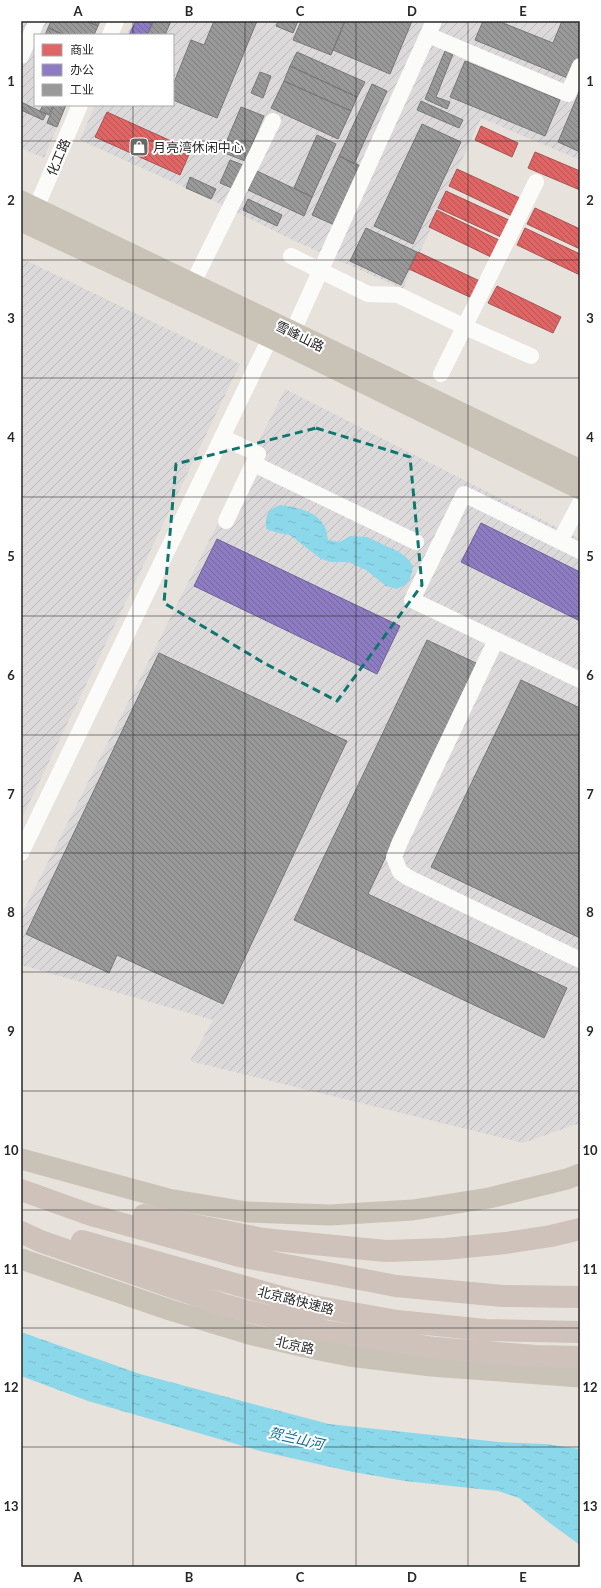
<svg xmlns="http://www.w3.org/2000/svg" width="601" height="1588" font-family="Lato,'Noto Sans SC',sans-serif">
  <defs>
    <pattern id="industrial-furrows" width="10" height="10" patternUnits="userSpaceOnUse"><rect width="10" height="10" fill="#dcd9db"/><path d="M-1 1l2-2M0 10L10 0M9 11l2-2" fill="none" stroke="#bdbabc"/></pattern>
    <pattern id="water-ripples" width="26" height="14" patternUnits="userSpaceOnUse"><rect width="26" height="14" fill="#8cd8eb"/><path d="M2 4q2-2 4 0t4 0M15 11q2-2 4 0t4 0" fill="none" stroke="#79b9ca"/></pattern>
    <pattern id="shops-back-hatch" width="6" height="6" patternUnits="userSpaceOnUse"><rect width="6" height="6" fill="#e06666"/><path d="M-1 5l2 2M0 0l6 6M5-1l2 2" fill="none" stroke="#b65454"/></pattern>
    <pattern id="offices-back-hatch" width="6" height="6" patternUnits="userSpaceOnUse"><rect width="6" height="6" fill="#8e7cc3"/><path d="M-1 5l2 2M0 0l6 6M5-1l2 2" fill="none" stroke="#74669e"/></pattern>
    <pattern id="industry-back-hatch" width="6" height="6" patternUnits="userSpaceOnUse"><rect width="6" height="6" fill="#999"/><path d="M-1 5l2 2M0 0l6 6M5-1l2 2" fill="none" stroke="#7d7d7d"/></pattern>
  </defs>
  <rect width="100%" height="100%" fill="#e7e2dc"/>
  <path fill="url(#industrial-furrows)" d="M21 21H100L94 35H35V105H66L44 158 21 148Z
    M133 21H580V160L481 118 403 289 297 242 204 196 80 140 95 105H173V35H127Z
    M21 258 240 364 21 820Z
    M285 389 580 539V1123L523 1143 190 1061 213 1020 21 965V916Z"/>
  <path fill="url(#water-ripples)" d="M280 505C296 507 317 511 325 527 327 531 327 536 328 540L340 542 350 536 367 537 399 552 408 559 413 566C411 579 409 584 397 589L386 586 366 570 348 562H332L321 559 290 535 278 533 266 529C266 515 266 510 280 505Z
    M21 1332 140 1374 329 1424 499 1442 546 1444 580 1449V1545L547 1521 519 1498 498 1491 405 1481 353 1472 260 1451 88 1401 21 1376Z"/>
  <path fill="url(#shops-back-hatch)" stroke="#a85353" d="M107 112 191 150 180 175 95 137Z
    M481 126 518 143 512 157 475 140Z
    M535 152 580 171V190L528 168Z
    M457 169 522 199 514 217 449 186Z
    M446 191 511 221 503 238 438 208Z
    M535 208 580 229V249L527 224Z
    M437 210 501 241 493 258 429 227Z
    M525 228 580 254V275L517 245Z
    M418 252 482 282 474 299 409 269Z
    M497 286 561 317 553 333 488 303Z"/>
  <path fill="url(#offices-back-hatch)" stroke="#6f6294" d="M136 21H153L147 35H129Z
    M481 523 580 572V621L461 562Z
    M217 539 400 626 377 674 194 586Z"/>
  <path fill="url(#industry-back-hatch)" stroke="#777" d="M51 21H86L98 26 94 35H65L48 28Z
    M86 21H100L98 26Z
    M154 21H171L165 35H147Z
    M214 21H257L217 118 173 100V85L191 40 204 45Z
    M278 21H298L293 33 276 26Z
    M301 21H345L331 55 293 40Z
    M345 21H412L390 74 333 50Z
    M483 21H498L553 43 562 21H580V53L570 79 475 40Z
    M48 28 65 35H45Z
    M445 51 453 54 436 97 450 102 447 109 425 99Z
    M297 52 365 82 357 97 290 66Z
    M465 61 560 100 545 136 450 97Z
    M290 66 357 97 351 111 284 81Z
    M260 72 271 76 263 98 251 93Z
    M284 81 351 111 338 139 271 108Z
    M372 84 387 91 354 164 339 156Z
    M580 90V152L558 142Z
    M421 101 463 120 459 128 417 110Z
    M21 102 46 114 43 120 21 110Z
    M43 105H53L49 115 40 111Z
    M54 105H66L57 127 47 123Z
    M241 107 264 116 245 161 222 152Z
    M422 124 461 142 413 244 374 226Z
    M317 135 336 144 312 197 294 188Z
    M339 156 365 168 339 227 312 215Z
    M230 160 243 165 232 188 220 183Z
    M257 171 312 197 304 216 248 190Z
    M190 177 216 189 211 199 186 188Z
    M248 199 282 215 277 226 243 210Z
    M366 228 417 252 401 285 350 261Z
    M427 640 478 664 368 894 567 988 544 1038 294 920Z
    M159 653 347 741 223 1004 117 955 109 973 26 934Z
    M521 680 580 708V938L431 867Z"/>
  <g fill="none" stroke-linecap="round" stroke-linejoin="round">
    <path stroke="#fbfbfa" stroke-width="16" d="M110 35 116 21
      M428 35 568 94 580 66
      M21 56 37 21
      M36 208 80 105
      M291 256 368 294 398 295 465 327 531 356
      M188 293 273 121
      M288 342 434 21
      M441 374 536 182
      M222 437 258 454 226 521
      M254 464 416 542
      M560 541 580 503
      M580 551 464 494 412 600 580 680
      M496 640 399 844 394 857 400 872 409 878 580 960
      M21 853 270 338"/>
    <path stroke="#c9c3b7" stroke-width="21" d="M21 201 580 470
      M21 221 286 345 580 489
      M21 1159 168 1199 247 1212 330 1215 413 1210 489 1198 567 1179 580 1174
      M21 1259 170 1310 249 1334 305 1347 349 1356 431 1366 580 1377"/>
    <path stroke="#cec2ba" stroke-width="22" d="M21 1190 91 1215 239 1256 396 1286 503 1296 580 1297
      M144 1215 263 1239 386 1251 445 1249 506 1243 551 1236 580 1229
      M21 1232 40 1241 224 1305 325 1331 435 1348 536 1356 580 1357
      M82 1241 313 1306 397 1321 485 1330 580 1332"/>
  </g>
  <path fill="none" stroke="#0f766e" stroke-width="3" stroke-dasharray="8 5" stroke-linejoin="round" d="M316 428 410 457 422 585 337 701 264 663 164 603 176 464Z"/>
  <path fill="none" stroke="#272727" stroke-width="1" stroke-opacity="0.55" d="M133 21V35M245 21V1567M356 21V1567M468 21V1567M133 105V1567M21 141H580M21 260H580M21 378H580M21 497H580M21 616H580M21 735H580M21 853H580M21 972H580M21 1091H580M21 1210H580M21 1328H580M21 1447H580"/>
  <defs>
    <g id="shop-square" transform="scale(1)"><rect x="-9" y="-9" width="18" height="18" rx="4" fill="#6a6866" stroke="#fff"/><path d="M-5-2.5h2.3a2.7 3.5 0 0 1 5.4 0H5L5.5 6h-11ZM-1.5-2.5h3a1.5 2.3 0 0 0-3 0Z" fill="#fff"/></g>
  </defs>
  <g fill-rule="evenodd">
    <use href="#shop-square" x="139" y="147"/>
  </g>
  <g text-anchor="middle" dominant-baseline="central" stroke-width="4" stroke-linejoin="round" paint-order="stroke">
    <g font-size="13" fill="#272727" stroke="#fff" text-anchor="start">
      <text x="153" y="147">月亮湾休闲中心</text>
    </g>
    <g font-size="13" fill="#272727" stroke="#fff">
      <text transform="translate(58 157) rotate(-67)">化工路</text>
      <text transform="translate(300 336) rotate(26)">雪峰山路</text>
      <text transform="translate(296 1300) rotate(14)">北京路快速路</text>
      <text transform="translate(295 1345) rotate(13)">北京路</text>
    </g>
    <g font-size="14" font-style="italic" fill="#086e9a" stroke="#fff">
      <text transform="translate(296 1438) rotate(13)">贺兰山河</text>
    </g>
  </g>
  <rect width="601" height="1588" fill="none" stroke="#ffffff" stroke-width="44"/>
  <rect x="34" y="34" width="140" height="72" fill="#ffffff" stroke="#a9a9a9"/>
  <rect x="42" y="44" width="20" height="12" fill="#e06666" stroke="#a9a9a9"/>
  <text x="70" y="54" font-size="12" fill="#272727">商业</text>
  <rect x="42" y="64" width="20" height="12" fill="#8e7cc3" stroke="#a9a9a9"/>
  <text x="70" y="74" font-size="12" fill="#272727">办公</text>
  <rect x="42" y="84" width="20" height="12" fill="#999999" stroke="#a9a9a9"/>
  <text x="70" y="94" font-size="12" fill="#272727">工业</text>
  <rect x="22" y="22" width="557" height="1544" fill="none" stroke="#272727" stroke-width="1.5"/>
  <g font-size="13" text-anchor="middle" font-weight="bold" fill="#272727">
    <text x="78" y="16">A</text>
    <text x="189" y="16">B</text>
    <text x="300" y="16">C</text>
    <text x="412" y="16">D</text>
    <text x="523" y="16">E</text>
    <text x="11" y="86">1</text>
    <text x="590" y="86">1</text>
    <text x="11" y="205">2</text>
    <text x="590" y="205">2</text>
    <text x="11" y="323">3</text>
    <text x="590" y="323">3</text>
    <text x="11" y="442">4</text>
    <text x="590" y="442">4</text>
    <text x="11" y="561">5</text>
    <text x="590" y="561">5</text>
    <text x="11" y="680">6</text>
    <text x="590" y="680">6</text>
    <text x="11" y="799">7</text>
    <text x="590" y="799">7</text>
    <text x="11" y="917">8</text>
    <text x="590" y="917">8</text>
    <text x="11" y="1036">9</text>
    <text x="590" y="1036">9</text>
    <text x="11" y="1155">10</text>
    <text x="590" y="1155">10</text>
    <text x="11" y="1274">11</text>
    <text x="590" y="1274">11</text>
    <text x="11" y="1392">12</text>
    <text x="590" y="1392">12</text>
    <text x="11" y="1511">13</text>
    <text x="590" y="1511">13</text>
    <text x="78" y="1582">A</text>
    <text x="189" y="1582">B</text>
    <text x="300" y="1582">C</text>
    <text x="412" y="1582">D</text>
    <text x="523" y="1582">E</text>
  </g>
</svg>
